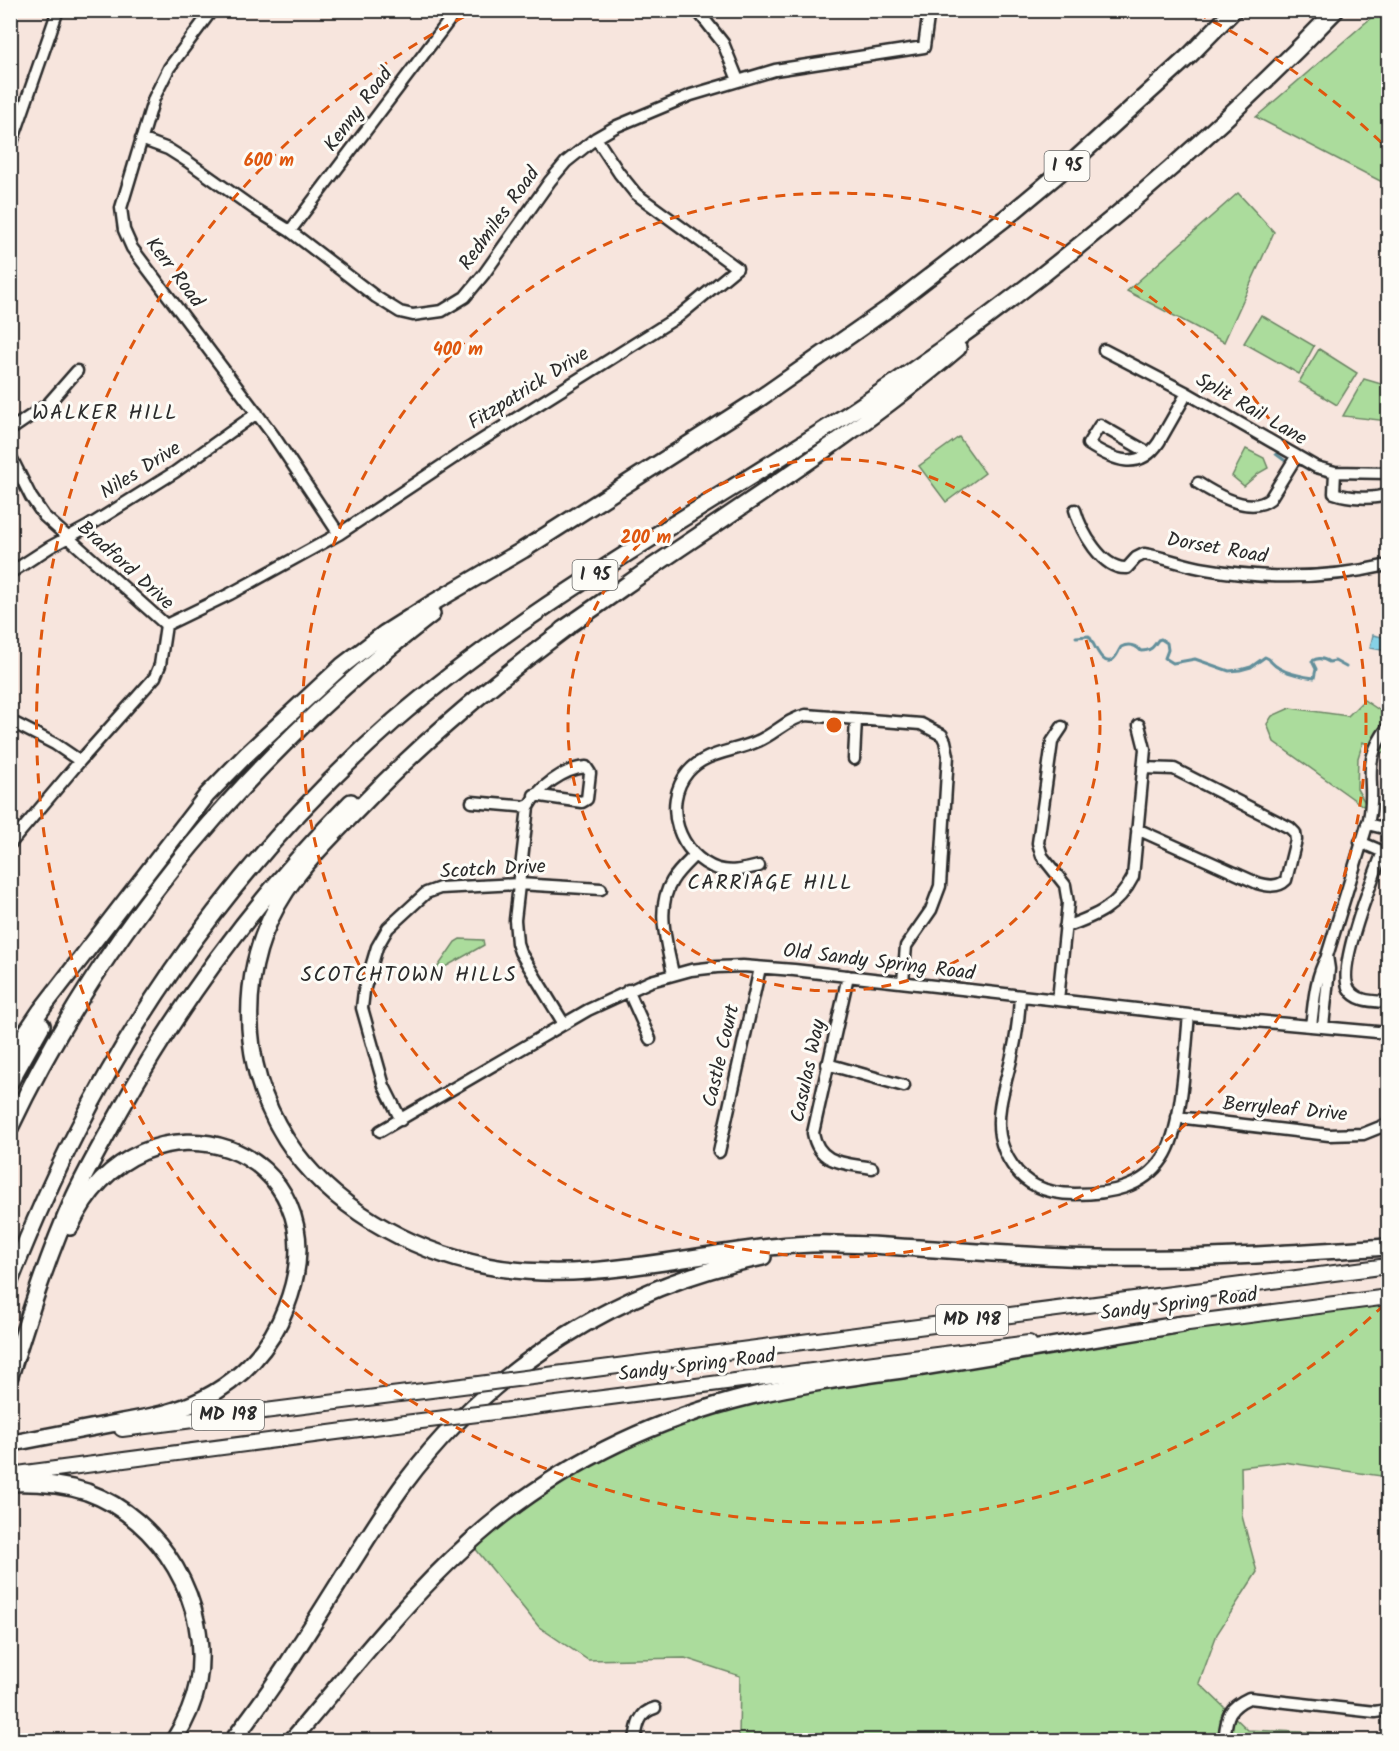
<svg xmlns="http://www.w3.org/2000/svg" width="1399" height="1751" font-family="Kalam,sans-serif">
  <rect width="100%" height="100%" fill="#f7e5dd"/>
  <filter id="ink" filterUnits="userSpaceOnUse"><feTurbulence type="fractalNoise" baseFrequency=".0167" numOctaves="2"/><feDisplacementMap in="SourceGraphic" scale="12" xChannelSelector="R" yChannelSelector="G"/><feConvolveMatrix kernelMatrix="1 2 1 2 8 2 1 2 1" color-interpolation-filters="sRGB"/></filter>
  <g filter="url(#ink)">
    <path fill="#abdc9c" stroke="#6b8464" stroke-width="1.5" d="M1379 11H1388V185L1256 117Z
      M1238 193 1274 232 1224 342 1127 291Z
      M1261 315 1314 346 1299 374 1244 343Z
      M1319 349 1357 373 1337 405 1299 382Z
      M1364 379 1388 386V421L1343 416Z
      M959 437 985 473 946 502 919 466Z
      M1246 449 1264 458 1268 468 1259 473 1244 486 1232 476Z
      M1364 700 1388 716V755L1363 742 1358 758 1357 789 1370 811 1274 742 1267 724 1272 716 1290 708 1348 716Z
      M460 939 483 940 484 945 438 971 437 968 455 942Z
      M1388 1297V1477L1283 1462 1241 1467 1242 1516 1257 1572 1217 1634 1199 1683 1248 1730 1325 1733 1388 1740H739L740 1676 685 1658 588 1660 539 1627 470 1542 538 1489 713 1406Z"/>
    <path fill="#86d2e6" stroke="#628f9b" stroke-width="1.5" d="M1373 635 1382 637 1388 635V651L1370 648Z"/>
    <g fill="none" stroke-linecap="round" stroke-linejoin="round">
      <path stroke="#628f9b" stroke-width="3" d="M1276 454 1284 460
        M1076 637 1089 636C1093 641 1104 674 1116 656 1118 653 1119 650 1121 647 1129 643 1135 645 1141 651 1151 651 1153 647 1158 640L1161 639 1167 643 1168 650 1165 658 1173 663 1195 659 1229 671 1240 670 1251 667 1265 657 1269 659C1276 671 1299 676 1314 678L1316 669 1312 661C1318 657 1323 658 1329 662L1335 661 1346 667"/>
      <g stroke="#2b2b2b" stroke-width="15">
        <path id="minor" d="M212 10 169 68 154 98 121 208 124 230 132 248 273 435 339 534
          M697 10 723 43 738 80
          M141 139 168 149 187 161 256 210 290 231 376 297 400 312 413 315 442 311 465 297 484 274 550 181 566 162 596 138 617 126 691 95 775 70 924 47 929 10
          M10 148 58 10
          M290 231 457 10
          M1104 350 1187 393 1316 467 1335 472 1388 473
          M10 430 48 404 77 371
          M1149 453 1100 425 1088 444C1113 460 1139 472 1159 442L1187 393
          M10 455 31 497 44 516 166 625
          M1335 472 1334 493C1349 498 1373 500 1388 494V491
          M1198 483C1215 494 1250 515 1270 499L1296 457
          M1075 510C1081 531 1102 570 1127 568L1136 558 1144 554C1164 557 1185 566 1206 569 1268 580 1327 579 1388 565
          M10 573 50 547 87 527 175 472 257 413
          M166 625 230 594 339 534 461 453 679 316 737 268 636 194 619 173 596 138
          M16 724 55 744 80 761
          M854 759 856 719
          M534 795 582 802 587 799 590 773 586 767C563 769 539 787 528 807L515 920 517 943 520 952 564 1024
          M472 802 528 807
          M1367 824 1388 829
          M1137 829 1257 883C1267 886 1278 888 1286 880L1296 840 1295 833 1290 828 1174 769 1143 768
          M1360 842 1388 854
          M10 844 80 761 155 677 160 665 166 625
          M1383 852C1374 875 1336 969 1349 989 1357 1002 1373 1001 1386 1002
          M759 866C745 869 732 873 718 869 679 856 661 804 688 772 706 751 735 752 758 741 775 734 787 719 806 715L921 724 942 735 945 741 948 755 940 886 931 910 906 946 903 982
          M1065 927C1096 916 1118 907 1133 877L1145 749 1139 725
          M673 974C667 944 655 908 672 881 678 871 687 863 695 855
          M848 976 813 1133C819 1165 845 1163 872 1168
          M628 990 650 1039
          M1020 997C1019 1015 1017 1033 1013 1051 1008 1078 995 1108 1000 1136 1004 1156 1017 1177 1036 1186 1048 1192 1062 1194 1075 1194 1110 1194 1143 1188 1163 1158 1183 1129 1185 1052 1189 1015
          M1058 1000 1068 903 1065 885 1042 856 1038 843 1052 742 1062 727
          M1311 1026C1314 1003 1315 977 1327 957
          M1323 1027 1329 969 1327 956 1369 819C1377 780 1359 765 1388 727
          M827 1064 904 1086
          M1177 1117 1329 1135 1363 1134 1388 1124
          M401 1120 384 1086 362 1008 364 991 377 947 388 928 426 893 440 888 519 884 601 889
          M380 1131 588 1010 651 981 691 970 717 967 743 966 794 970 1189 1015 1388 1033
          M719 1152 760 968
          M635 1740C637 1726 639 1712 655 1708
          M1224 1740C1227 1717 1227 1708 1249 1698L1375 1712 1387 1710 1388 1707"/>
      </g>
      <g stroke="#2b2b2b" stroke-width="18">
        <path id="major" d="M1173 1325 1388 1297
          M556 1374 1388 1266
          M510 1410 1029 1343
          M122 1429 439 1389
          M10 1475 405 1423"/>
      </g>
      <g stroke="#2b2b2b" stroke-width="20">
        <path id="highway" d="M569 626C496 681 427 737 364 803 337 831 308 858 286 891 237 966 238 1063 286 1139 329 1206 410 1251 487 1266 595 1287 703 1248 811 1244 847 1243 883 1246 919 1248 979 1252 1039 1257 1099 1258 1196 1260 1292 1253 1388 1247
          M562 630C593 609 622 588 652 567 756 496 862 430 958 348
          M10 1056 41 1010 207 795 247 754 342 666 385 633 431 604 523 550 753 403 889 308 1008 216 1068 166 1190 55 1234 10
          M10 1082 42 1025
          M10 1128C106 925 256 750 432 614
          M10 1281C30 1231 51 1182 75 1135 153 979 263 836 394 721 534 600 699 513 853 411 1027 296 1191 161 1336 10
          M10 1376C29 1315 48 1255 74 1197 88 1167 105 1138 121 1109 184 996 260 894 351 802
          M18 1442C49 1436 80 1430 111 1424 143 1418 174 1414 203 1399 241 1379 271 1348 286 1307 349 1146 142 1073 70 1227
          M10 1483C37 1482 62 1484 87 1492 162 1519 211 1604 198 1682 194 1703 185 1723 174 1740
          M233 1740C276 1685 312 1626 349 1567 367 1539 384 1511 404 1484 491 1367 620 1286 763 1257
          M292 1740C358 1663 421 1579 502 1515 575 1458 661 1418 751 1396 809 1382 870 1375 929 1366 1013 1352 1098 1338 1183 1324"/>
      </g>
      <use href="#minor" stroke="#fdfcf7" stroke-width="10"/>
      <use href="#major" stroke="#fdfcf7" stroke-width="14"/>
      <use href="#highway" stroke="#fdfcf7" stroke-width="15"/>
      <g stroke="#2b2b2b" stroke-width="18" stroke-linecap="butt">
        <path id="major-bridge" d="M439 1389 556 1374
          M405 1423 510 1410"/>
      </g>
      <use href="#major-bridge" stroke="#fdfcf7" stroke-width="14"/>
    </g>
  </g>
  <g fill="none" stroke="#df570e" stroke-width="3" stroke-dasharray="10 8">
    <circle cx="834" cy="725" r="266"/>
    <circle cx="834" cy="725" r="532"/>
    <path d="M1384 1305A799 799 0 1 1 471 13M1197 13A799 799 0 0 1 1384 145"/>
  </g>
  <g text-anchor="middle" dominant-baseline="central" stroke-width="6" stroke-linejoin="round" paint-order="stroke">
    <g fill="#fdfcf7" stroke="#6a6a68" stroke-width="1.5">
      <rect x="1044.5" y="151" width="45" height="30" rx="4.5"/>
      <rect x="572.5" y="560" width="45" height="30" rx="4.5"/>
      <rect x="936" y="1305" width="72" height="30" rx="4.5"/>
      <rect x="192" y="1400" width="72" height="30" rx="4.5"/>
    </g>
    <g font-size="18" font-weight="bold" fill="#2b2b2b">
      <text x="1067" y="166">I 95</text>
      <text x="595" y="575">I 95</text>
      <text x="972" y="1320">MD 198</text>
      <text x="228" y="1415">MD 198</text>
    </g>
    <g font-size="20" fill="#2b2b2b" stroke="#fdfcf7">
      <text transform="translate(359 110) rotate(-53)">Kenny Road</text>
      <text transform="translate(500 219) rotate(-54)">Redmiles Road</text>
      <text transform="translate(174 273) rotate(53)">Kerr Road</text>
      <text transform="translate(529 389) rotate(-32)">Fitzpatrick Drive</text>
      <text transform="translate(1251 410) rotate(30)">Split Rail Lane</text>
      <text transform="translate(141 471) rotate(-32)">Niles Drive</text>
      <text transform="translate(1217 549) rotate(10)">Dorset Road</text>
      <text transform="translate(125 566) rotate(42)">Bradford Drive</text>
      <text transform="translate(493 870) rotate(-3)">Scotch Drive</text>
      <text transform="translate(879 963) rotate(7)">Old Sandy Spring Road</text>
      <text transform="translate(722 1056) rotate(-77)">Castle Court</text>
      <text transform="translate(809 1071) rotate(-78)">Casulas Way</text>
      <text transform="translate(1285 1110) rotate(5)">Berryleaf Drive</text>
      <text transform="translate(1179 1305) rotate(-7)">Sandy Spring Road</text>
      <text transform="translate(697 1366) rotate(-7)">Sandy Spring Road</text>
    </g>
    <g font-size="21" letter-spacing="1.5" fill="#2b2b2b" stroke="#fdfcf7">
      <text x="105" y="413">WALKER HILL</text>
      <text x="770" y="883">CARRIAGE HILL</text>
      <text x="409" y="975">SCOTCHTOWN HILLS</text>
    </g>
  </g>
  <circle cx="834" cy="725" r="9" fill="#df570e" stroke="#fdfcf7" stroke-width="3"/>
  <g font-size="18" text-anchor="middle" font-weight="bold" fill="#df570e" stroke="#fdfcf7" stroke-width="6" stroke-linejoin="round" paint-order="stroke">
    <text x="269" y="166">600 m</text>
    <text x="458" y="355">400 m</text>
    <text x="646" y="543">200 m</text>
  </g>
  <rect width="1399" height="1751" fill="none" stroke="#fdfcf7" stroke-width="36"/>
  <rect x="18" y="18" width="1363" height="1715" fill="none" stroke="#2b2b2b" stroke-width="2" filter="url(#ink)"/>
</svg>
